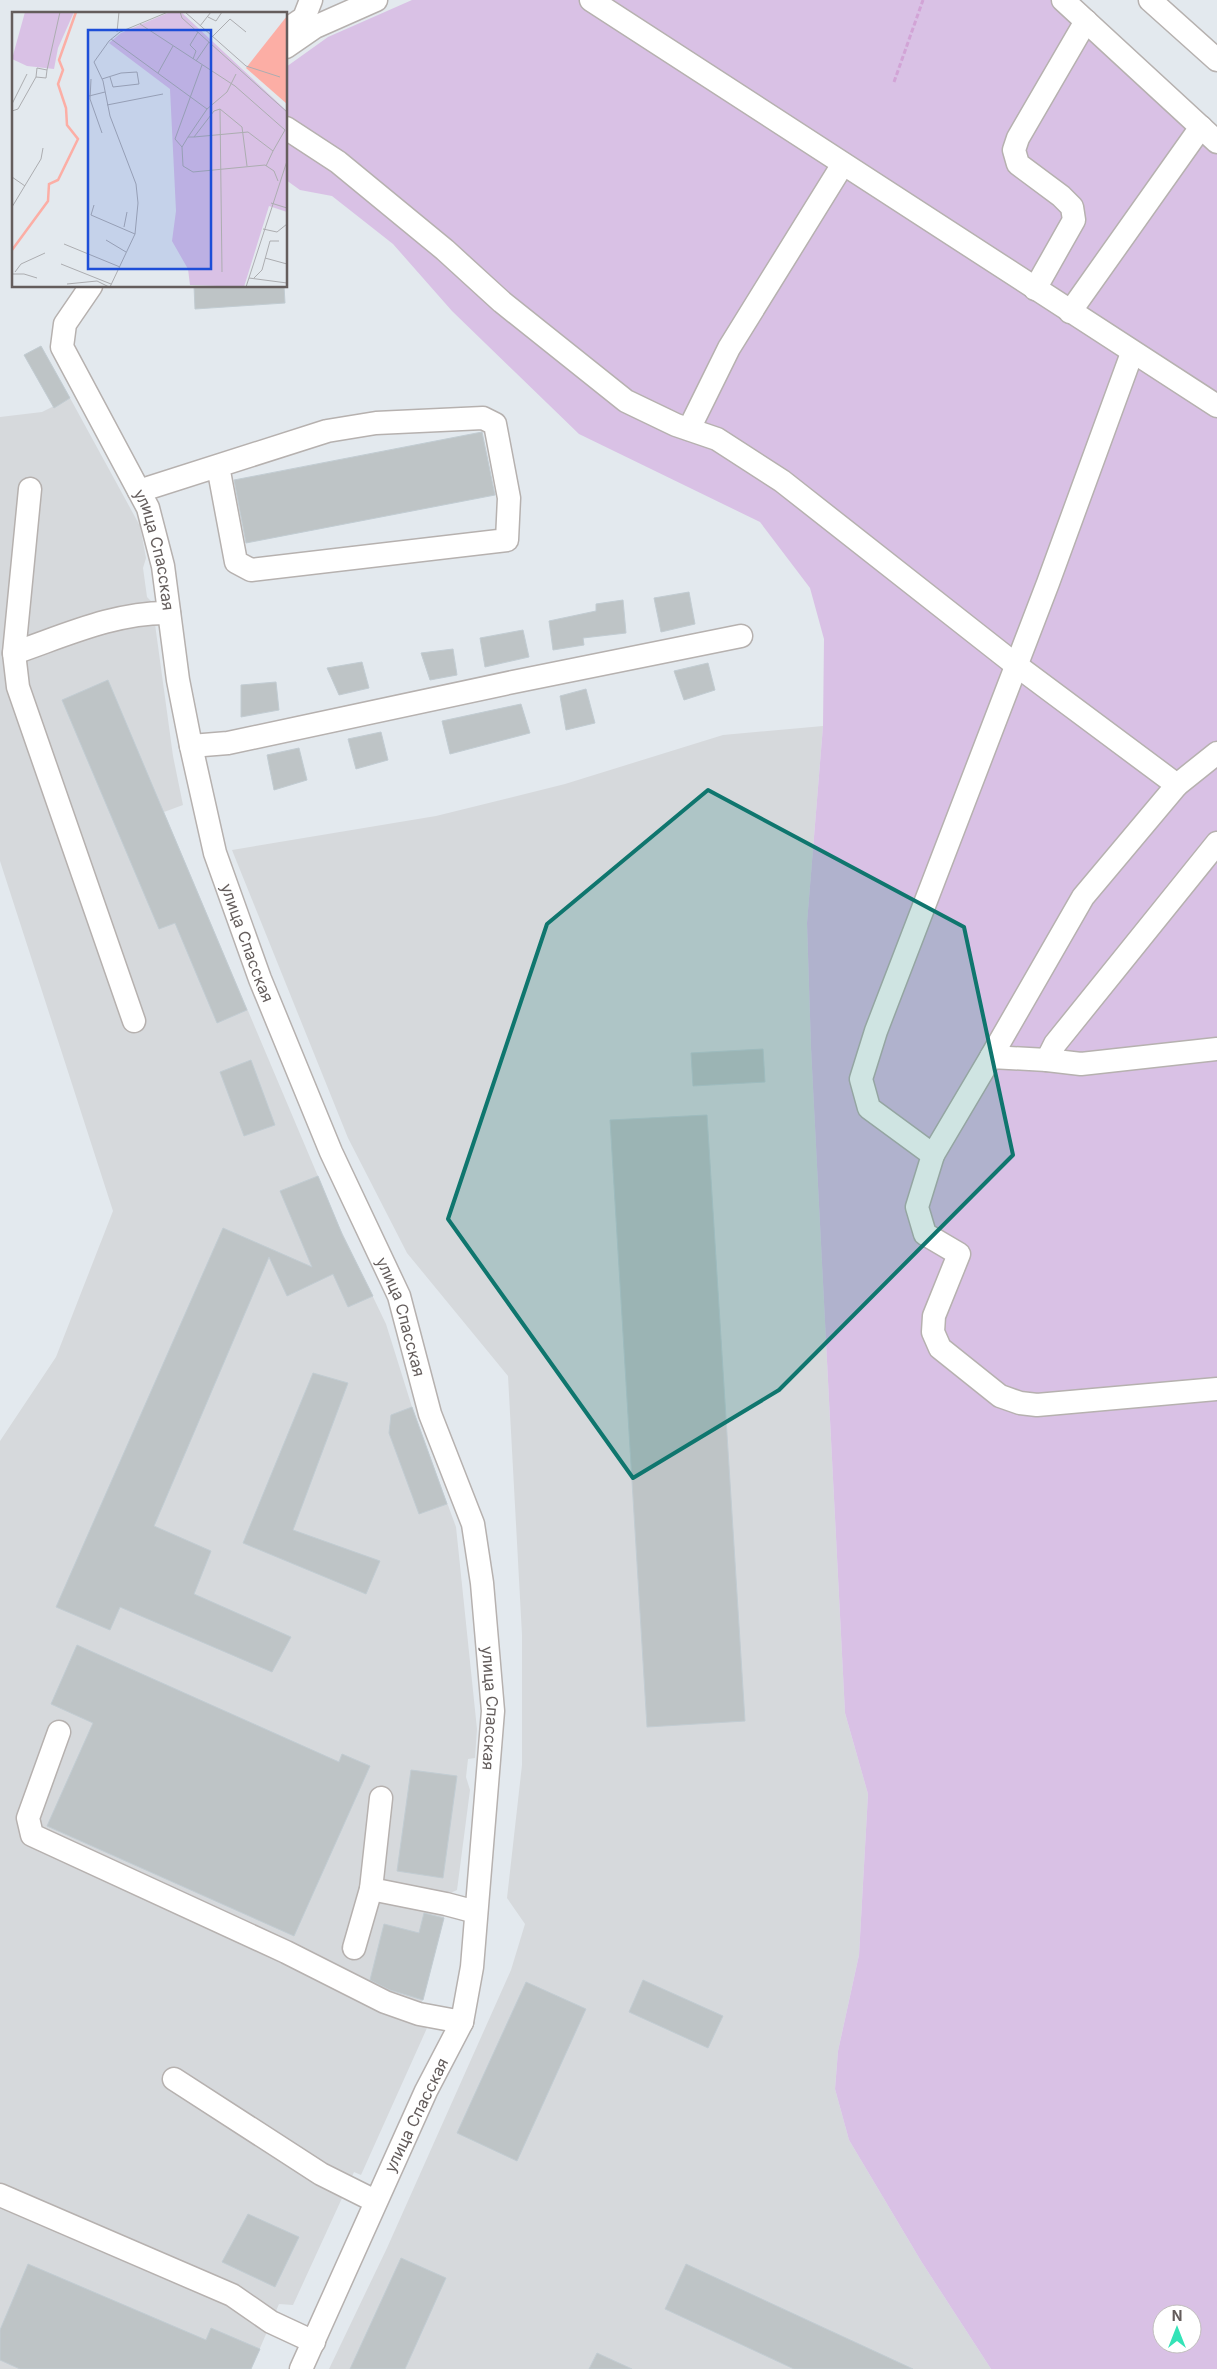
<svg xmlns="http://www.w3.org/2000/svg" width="1217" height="2369" font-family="Inter,sans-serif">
  <rect width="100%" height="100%" fill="#e3e9ee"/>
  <path fill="#d6d9dc" d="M70 398 140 526 146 558 143 568 147 597 152 602 173 756 183 805 164 812 339 1226 386 1324 412 1407 456 1527 477 1729 475 1758 468 1759 466 1777 470 1790 457 1890 448 1894 444 1918 416 2025 427 2028 361 2175 354 2172 293 2305 279 2304 251 2369H0V1441L56 1357 113 1211 0 861V417L42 412Z
    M823 726 807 923 811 1048 845 1713 868 1794 859 1955 838 2051 835 2089 849 2140 921 2261 991 2369H329L387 2248 511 1970 525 1924 507 1898 522 1765V1635L508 1376 407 1253 348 1138 232 850 436 816 565 784 723 735Z"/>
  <path fill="#d9c1e5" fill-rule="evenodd" d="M412 0H1075L1217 128V2369H991L921 2261 849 2140 835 2089 838 2051 859 1955 868 1794 845 1713 811 1048 807 923 823 726 824 639 810 588 760 522 579 434 452 311 393 244 332 196 300 190 286 180V67L328 37ZM1162 2314H1192V2344H1162Z"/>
  <path fill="#bec4c6" stroke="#c2ccd2" d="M194 286H284L285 303 195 309Z
    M41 346 70 398 54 408 24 355Z
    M482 432 495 495 246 543 234 480Z
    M689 592 695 624 661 632 654 598Z
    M623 600 626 633 583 638 584 645 553 650 549 621 596 611V604Z
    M523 630 529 657 485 667 480 638Z
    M453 649 457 675 430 680 421 653Z
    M362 662 369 688 339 695 327 668Z
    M708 663 715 690 684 700 674 671Z
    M108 680 247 1010 217 1023 175 923 159 929 62 700Z
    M276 682 279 710 241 717V685Z
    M586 689 595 723 566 730 560 696Z
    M521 704 530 733 450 754 442 721Z
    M381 732 388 760 356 769 348 739Z
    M299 748 307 780 274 790 267 755Z
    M763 1049 765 1082 693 1086 691 1053Z
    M251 1060 275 1125 244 1136 220 1072Z
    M707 1115 745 1721 647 1727 610 1120Z
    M318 1176 342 1234 373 1296 348 1307 333 1274 287 1296 269 1257 154 1526 211 1551 194 1594 291 1637 272 1672 120 1607 110 1630 56 1607 223 1228 312 1267 280 1191Z
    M313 1373 348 1383 293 1530 380 1561 366 1594 243 1543Z
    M412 1407 447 1504 419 1514 389 1433 391 1415Z
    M77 1645 339 1762 342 1754 370 1766 294 1936 47 1826 93 1723 51 1704Z
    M411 1770 457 1776 443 1878 397 1871Z
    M424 1913 444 1918 423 2000 390 1990 370 1980 384 1924 419 1933Z
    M643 1980 723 2016 708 2048 629 2012Z
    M526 1982 586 2009 517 2161 457 2133Z
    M248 2214 299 2237 275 2287 222 2262Z
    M401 2258 446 2278 405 2369H350Z
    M28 2264 206 2340 211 2328 260 2349 251 2369H20L0 2360V2330Z
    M686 2264 913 2369H794L665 2309Z
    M597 2353 632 2369H589Z"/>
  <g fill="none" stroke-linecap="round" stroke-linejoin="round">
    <g stroke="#b6b1af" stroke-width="25">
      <g id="minor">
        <path d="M591 0 1217 406"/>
        <path d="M1063 0 1217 142"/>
        <path d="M1150 0 1217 60"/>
        <path d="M286 30 304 18 311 0"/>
        <path d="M286 47 315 27 376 0"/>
        <path d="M286 128 338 162 445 250 502 302 626 401 676 425 717 439 782 481 1016 665 1177 785"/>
        <path id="s1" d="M91 286 65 324 62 347 148 508 163 566 178 680 191 746 215 853 260 979 331 1152 399 1296 430 1414 473 1524 482 1583 493 1711 472 1967 462 2022 426 2091 301 2369"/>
        <path d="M1035 289 1074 220 1072 207 1061 196 1018 164 1014 150 1018 138 1086 21"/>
        <path d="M1070 312 1201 127"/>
        <path d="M1132 353 1048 583 876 1031 861 1079 869 1108 933 1155 917 1207 925 1234 959 1254 934 1316 933 1332 940 1348 1000 1396 1020 1403 1037 1405 1217 1389"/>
        <path d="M689 429 729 348 843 164"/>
        <path d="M30 489 14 653 18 687 134 1021"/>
        <path d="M139 491 327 431 376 423 483 418 495 424 509 498 507 540 251 570 236 562 218 466"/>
        <path d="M14 653C64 636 115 612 169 613"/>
        <path d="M191 746 228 743 513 682 741 636"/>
        <path d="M991 1057 1083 897 1177 785 1217 753"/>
        <path d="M1047 1060 1081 1064 1217 1049"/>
        <path d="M933 1155 991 1057 1047 1060 1055 1044 1217 843"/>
        <path d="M59 1732 28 1818 32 1835 286 1952 385 2002 419 2014 462 2022"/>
        <path d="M371 1889 446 1904 476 1912"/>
        <path d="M354 1948 371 1889 381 1798"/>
        <path d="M174 2079 321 2174 375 2201"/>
        <path d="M0 2195 232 2295 271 2322 314 2342"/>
      </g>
    </g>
    <path stroke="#d2a4d6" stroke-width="3" stroke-dasharray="5 2.5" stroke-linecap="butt" d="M894 82 923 0"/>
    <use href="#minor" stroke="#fff" stroke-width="22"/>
  </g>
  <path fill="#0f766e" fill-opacity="0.2" stroke="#0f766e" stroke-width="4" stroke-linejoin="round" d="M708 790 964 927 1013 1155 779 1390 633 1478 448 1219 547 924Z"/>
  <g text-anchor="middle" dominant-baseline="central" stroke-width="4" stroke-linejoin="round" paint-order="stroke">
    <g font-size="16" fill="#645d5c" stroke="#fff">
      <text stroke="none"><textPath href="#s1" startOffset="294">улица Спасская</textPath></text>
      <text stroke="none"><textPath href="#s1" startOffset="699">улица Спасская</textPath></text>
      <text stroke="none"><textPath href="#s1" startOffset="1104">улица Спасская</textPath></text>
      <text stroke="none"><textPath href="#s1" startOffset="1509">улица Спасская</textPath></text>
      <text transform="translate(416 2115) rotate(-64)">улица Спасская</text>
    </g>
  </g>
  <g transform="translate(12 12)">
    <rect width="275" height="275" fill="#e3e9ee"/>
    <path d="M13 0H62L46 36 42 57 15 54 0 47ZM158 0H169L275 99V200L257 194 232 275 178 273 176 257 160 229 164 199 158 77 97 31 109 21Z" fill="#d9c1e5"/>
    <path d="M275 4V92L234 56Z" fill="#fcaea5"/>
    <path fill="none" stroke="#fcaea5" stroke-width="2.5" d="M0 238 36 189 37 172 46 168 66 127 55 113 54 96 46 72 51 58 47 48 64 0"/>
    <path fill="none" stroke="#acadb0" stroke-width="1" d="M168 0 170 6 275 100M173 0 234 54 268 65M196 5 204 9 210 0M128 12 223 74 273 118 261 139M188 14 199 0M105 20 107 0M200 25 218 7 234 20M99 27 195 97M181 47 184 39 178 33 186 20M184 49 197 30M190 53 163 127 170 135 171 154 181 160 253 153 262 159 266 169M35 58 48 0M146 61 161 34M79 67 78 87 90 121M90 67 109 61 125 60 127 72 101 75 98 65M77 84 93 80M0 92 15 62M95 93 151 82M208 97 210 260M0 99 6 97 24 65 25 56 35 58 34 66 24 65M176 125 195 97 215 80 224 62M182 125 236 120 261 139 254 154M170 135 176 125H182L202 99 208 97 230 115 235 154M0 165 13 174M259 191 275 196M82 193 79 203 123 222M0 195 29 147 31 136M112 215 115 200M251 217 265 220 275 212M94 228 114 240M52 232 108 255M253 246 275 252M49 252 99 272M3 260 9 252 33 241M0 262H12L25 266M237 266 275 271M242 266 250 258 258 229H267M55 272 85 269 97 275M98 275 123 222 126 191 124 172 98 104 91 69 82 50 97 29 108 20 156 0M234 275 275 149"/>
    <path fill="#1d4ed8" fill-opacity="0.15" stroke="#1d4ed8" stroke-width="2.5" d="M76 18H199V257H76Z"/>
    <rect width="275" height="275" fill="none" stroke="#645d5c" stroke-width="2.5"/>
  </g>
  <g transform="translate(1177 2329)"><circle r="24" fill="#ffffff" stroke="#c1bebe"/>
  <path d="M0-4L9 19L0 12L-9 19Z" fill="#34e3b7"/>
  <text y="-8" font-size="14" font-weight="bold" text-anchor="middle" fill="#645d5c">N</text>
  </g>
</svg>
